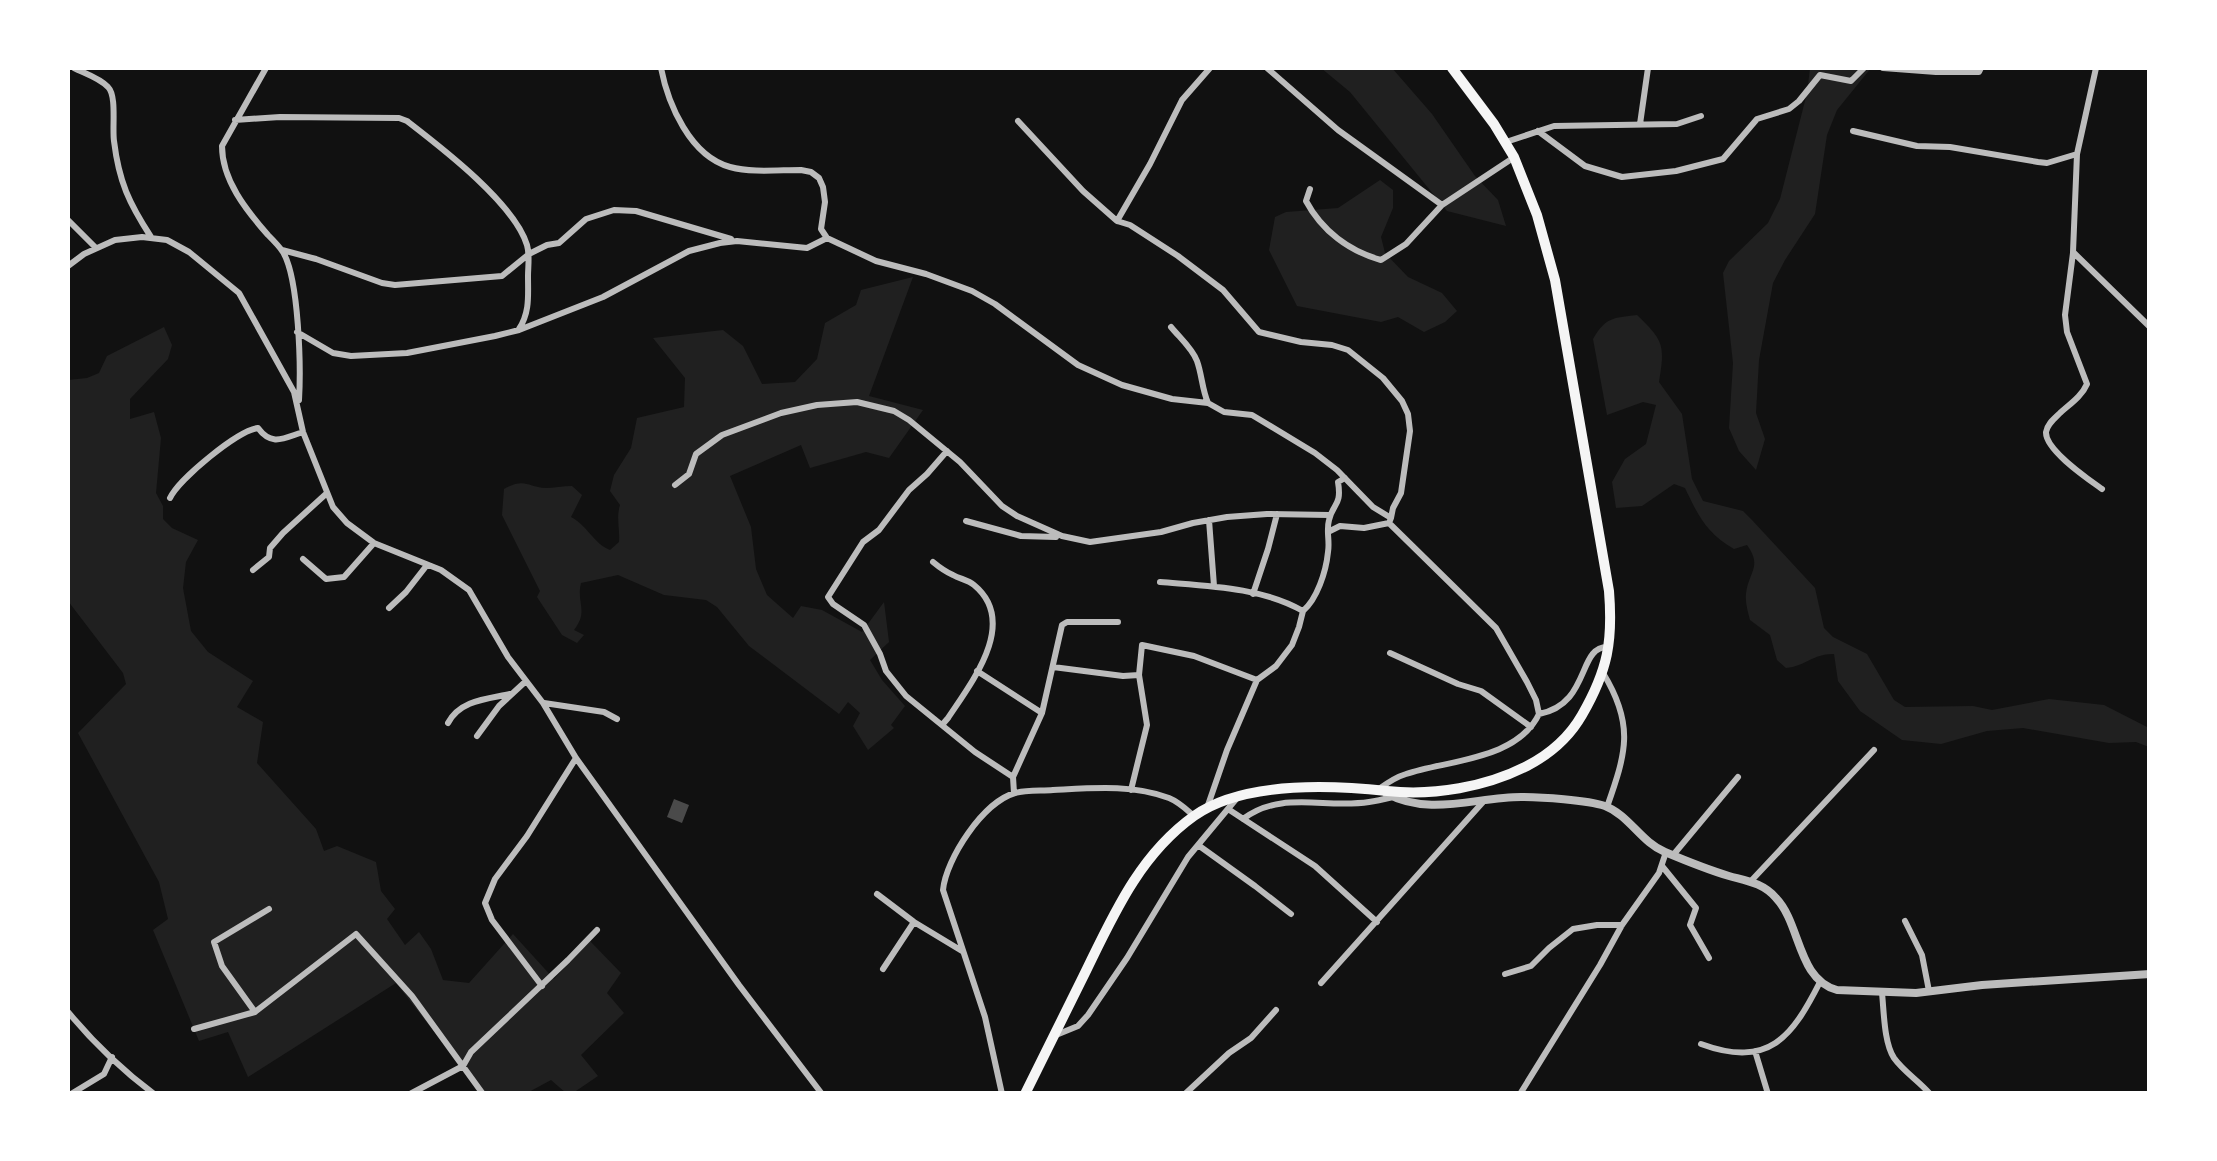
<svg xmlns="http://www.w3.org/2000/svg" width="2217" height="1161" font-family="'Public Sans',sans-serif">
  <rect width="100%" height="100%" fill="#111"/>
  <path fill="#202020" d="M1321 68H1392L1432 114 1475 176 1498 200 1506 226 1447 211 1350 92Z
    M1810 68H1871L1837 110 1827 135 1815 214 1785 260 1773 283 1759 360 1756 413 1765 439 1756 470 1739 451 1729 428 1733 363 1723 273 1729 261 1768 223 1780 199 1807 93Z
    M1380 180 1393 190V208L1381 237 1385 253 1408 277 1442 293 1457 311 1445 322 1424 332 1398 317 1381 322 1297 306 1269 250 1275 217 1286 212 1338 208Z
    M913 277 869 396 923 410 889 458 866 452 810 468 801 445 730 476 751 527 756 569 767 595 793 618 801 606 822 610 862 632 884 602 889 642 870 660 882 680 905 706 891 725 894 728 868 750 853 726 860 713 848 702 839 714 749 646 717 607 706 600 664 595 618 575 581 583C576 603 589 611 574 630L584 635 577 643 562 635 537 597 540 591 502 515 504 489C525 477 527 487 546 488 554 488 563 486 572 486L582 495 571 517C588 526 593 543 610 550L619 542C620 528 616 518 620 505L610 491 614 475 631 448 637 418 684 407 685 378 653 338 723 330 743 346 762 384 795 382 817 359 825 323 856 305 861 290Z
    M1637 315C1664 341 1665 345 1659 382L1682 414 1692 479 1703 501 1743 511 1752 520 1815 588 1824 628 1833 637 1867 654 1894 700 1905 707 1973 706 1992 710 2049 699 2104 705 2149 728V747L2136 742 2109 743 2023 728 1987 731 1941 744 1902 740 1860 711 1838 681 1834 654C1814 653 1806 666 1786 668L1777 660 1770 635 1750 620C1748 612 1745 602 1746 594 1748 572 1763 567 1747 545L1734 549C1706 533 1698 515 1685 488L1674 484 1642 506 1616 508 1612 482 1625 459 1646 444 1656 405 1643 402 1607 415 1593 339C1606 317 1613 318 1637 315Z
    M164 327 172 345 168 359 130 399V419L154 412 161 438 156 493 163 506V519L172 528 198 540 186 562 183 588 191 631 208 652 253 681 237 707 263 722 257 763 316 829 324 851 337 846 376 862 381 891 395 909 387 919 405 945 419 932 431 949 443 980 469 983 513 934 554 979 590 941 621 973 607 993 624 1013 581 1055 598 1076 573 1093H566L551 1080 527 1093H482L396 983 248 1077 228 1032 199 1041 153 930 168 919 159 882 78 733 126 684 123 673 68 601V380L87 378 99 373 107 356Z"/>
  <path fill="#4a4a4a" d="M674 799 689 805 682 823 667 817Z"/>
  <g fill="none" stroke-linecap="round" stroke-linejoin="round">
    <path stroke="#bcbcbc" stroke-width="6" d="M74 68C84 73 100 78 108 87 117 96 112 127 114 141 119 182 129 203 151 237
      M266 68 222 146C222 180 246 210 268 235 273 240 279 246 283 252 299 279 301 367 299 400
      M661 68C668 104 690 156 730 167 752 173 778 170 801 170L811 172 819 178 823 187 825 202 821 229 827 238 876 261 926 274 972 291 995 304 1078 365 1122 385 1172 399 1208 403 1224 412 1252 415 1315 453 1337 470 1373 507 1391 518 1389 523 1496 628 1527 682 1536 700 1539 714C1517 760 1448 760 1406 774 1396 777 1387 783 1379 789
      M1267 68 1338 130 1442 205
      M1883 68 1936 72H1979L1981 68
      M2096 68 2077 154 2073 252 2150 327
      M235 120 280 117 399 118 407 121C442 148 514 203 527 245 530 255 528 266 528 276 528 296 530 312 519 329
      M1018 121 1083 191 1117 221 1130 225 1178 256 1223 290 1259 332 1301 342 1332 345 1348 350 1383 378 1402 401 1408 414 1410 431 1401 493 1393 508 1391 518
      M1640 124 1648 68
      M1538 131 1585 166 1622 177 1676 171 1723 159 1757 119 1789 109 1799 101 1820 75 1851 81 1864 68
      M1853 131 1917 146 1950 147 2038 162 2047 163 2077 154
      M1506 142 1554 126 1677 124 1701 116
      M1310 189 1306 201C1322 231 1349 251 1381 260L1406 244 1442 205 1513 158
      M68 220 96 248
      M1117 221 1150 164 1182 100 1210 68
      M282 250 316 259 382 283 395 285 502 276 529 254 547 245 559 243 586 219 614 210 636 211 731 239
      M2073 253 2065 315 2067 332 2087 384C2082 396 2070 404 2060 413 2055 418 2047 424 2046 432 2045 450 2088 479 2102 489
      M68 266 84 254 115 240 142 237 167 240 189 252 239 293 294 392 303 432 333 507 347 523 374 543 441 570 469 590 508 657 543 703 576 758 739 985 822 1094
      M1171 327C1180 338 1192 348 1197 361 1202 375 1202 389 1208 403
      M297 332 333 353 351 356 407 353 495 336 519 330 603 297 689 251 720 243 737 241 807 248 827 238
      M947 451 927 474 909 490 879 530 863 542 828 597 833 604 864 625 880 654 886 671 906 696 975 752 1013 777
      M675 485 689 474 696 454 722 435 781 413 817 405 857 402 894 411 909 420 960 462 1002 506 1017 516 1062 536 1090 542 1161 532 1193 523 1227 517 1267 514 1329 515
      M170 498C179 479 237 431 258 428 272 447 284 438 303 432
      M1209 520 1214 586
      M966 521 1021 536 1056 537
      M1328 532 1340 526 1364 528 1389 523
      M303 559 326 579 344 577 374 543
      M933 562C939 567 946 572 953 575 960 579 968 580 974 585 1019 622 972 682 948 718L942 725
      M253 570 269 557 270 548 283 533 327 493
      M1160 582C1207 586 1261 587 1303 611
      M1253 594 1268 549 1277 514
      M389 608 406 592 427 565
      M1390 653 1458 684 1481 691 1531 727
      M1053 667 1123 676 1139 675
      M977 671 1042 713
      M1603 673C1635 725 1626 753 1607 807
      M544 703 604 712 617 719
      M1539 714C1591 704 1577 646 1608 647
      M448 723C460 700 487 699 510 694
      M477 736 499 706 526 681
      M1131 790 1147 725 1139 675 1142 645 1194 656 1257 680
      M1014 793 1013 777 1042 713 1062 625 1067 622H1118
      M1207 808 1227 750 1257 680 1276 666 1292 645 1299 627 1303 611C1317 599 1326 572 1328 552 1330 541 1326 531 1329 520 1333 503 1342 506 1338 482L1345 478
      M1228 809 1315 866 1377 922
      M1243 819C1281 790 1325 809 1369 802 1377 801 1385 799 1393 797
      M1198 845 1255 886 1291 914
      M1674 854 1738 777
      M1662 866 1696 908 1690 925 1709 958
      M1751 881 1874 750
      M877 894 914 922 962 951
      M1905 921 1922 955 1929 991
      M883 969 914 922
      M1505 974 1531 966 1549 948 1573 929 1597 925H1622
      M1321 983 1483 802
      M542 986 492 920 485 903 495 879 527 836 576 758
      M1882 993C1884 1012 1884 1043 1894 1058 1904 1072 1919 1081 1930 1094
      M68 1012C93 1042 122 1070 154 1094
      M255 1012 222 966 214 942 269 909
      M194 1029 255 1012 356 934 412 996 483 1094
      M1056 1035 1078 1026 1088 1015 1127 958 1188 857 1237 798
      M1701 1044C1769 1069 1792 1037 1820 982
      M1755 1051 1768 1094
      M71 1094 104 1074 112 1057
      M410 1094 463 1066 471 1052 568 960 597 930
      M1002 1094 985 1017 943 890C946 859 983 802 1015 793 1026 790 1041 791 1053 790 1091 788 1133 784 1169 798 1179 802 1186 809 1194 816
      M1185 1094 1229 1053 1251 1038 1276 1010
      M1520 1094 1600 965 1622 925 1659 873 1666 852"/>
    <path stroke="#bcbcbc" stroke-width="8" d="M1386 793C1429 817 1476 797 1521 797 1541 797 1587 800 1605 806 1629 815 1641 842 1665 852 1684 860 1709 870 1729 876 1747 881 1763 883 1776 898 1801 924 1797 979 1837 990L1916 993 1982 985 2150 974"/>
    <path stroke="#f5f5f5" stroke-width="10" d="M1025 1094C1044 1055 1064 1016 1083 977 1112 918 1138 856 1194 816 1243 781 1330 785 1387 791 1434 796 1486 787 1527 766 1550 754 1570 736 1582 715 1608 670 1613 641 1609 591L1555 280 1537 215 1514 157 1494 124 1452 68"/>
  </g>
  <rect width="2217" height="1161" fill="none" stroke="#ffffff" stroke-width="140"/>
</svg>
